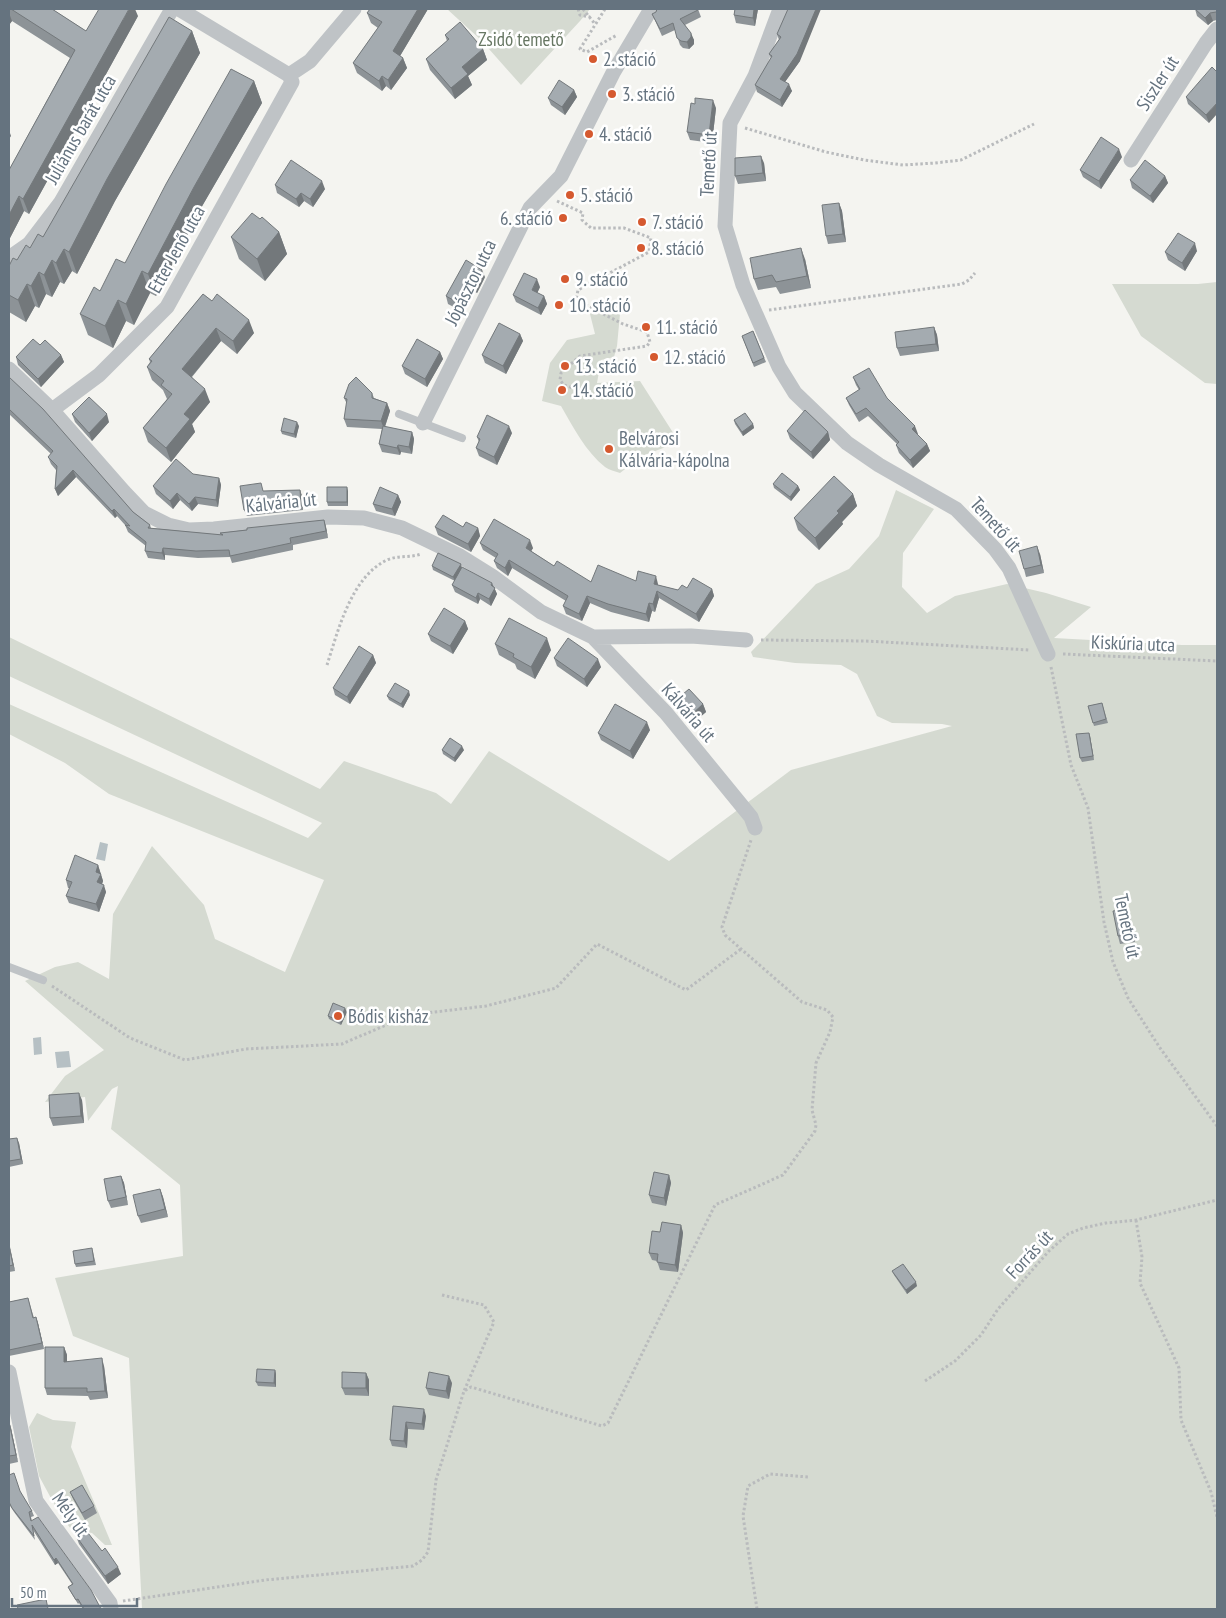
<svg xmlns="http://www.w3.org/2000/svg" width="1226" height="1618" font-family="'PT Sans Narrow',sans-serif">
  <rect width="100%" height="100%" fill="#f4f4f0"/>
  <path fill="#d5dad1" d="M447 9H590L580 21 521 85 481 40Z
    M1217 282V384L1205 383 1141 336 1112 284H1198Z
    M602 300 620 314 617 346 614 357 601 360 597 383 640 381 679 442 642 456 620 473C615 471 609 470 605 467 586 452 573 427 561 406L542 401 550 363 567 340 595 334 590 314Z
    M896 490 934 509 903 553 902 587 927 613 955 596 1007 584 1046 593 1091 607 1054 638 1182 645H1217V1609H142L129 1358 73 1336 55 1278 183 1256 180 1185 111 1129 118 1086 112 1089 88 1121 85 1097 45 1102 65 1076 104 1050 25 981 55 967 78 962 109 979 113 914 152 846 204 905 215 939 285 972 324 880 109 794 65 763 9 734V704L308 838 322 823 9 676V637L320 789 344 761 436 793 451 804 489 751 669 861 791 770 952 726 942 724 892 723 877 716 857 674 841 665 795 663 753 657 751 652 816 584 849 569 879 536Z
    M37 1413 53 1420 76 1422 71 1447 112 1545H105L92 1533 71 1529 59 1513 39 1476 29 1427Z"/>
  <path fill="#b6c0c4" d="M100 842 108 844 105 861 96 859Z
    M41 1037 42 1054 34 1055 33 1038Z
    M69 1051 71 1067 57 1068 55 1052Z"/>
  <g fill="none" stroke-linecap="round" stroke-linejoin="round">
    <path stroke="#b9bbbd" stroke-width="3" stroke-dasharray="2.5 2.5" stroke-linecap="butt" d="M578 9 580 15 590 17
      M583 9 595 24
      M605 9 580 49 587 52 617 35
      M745 128 826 152 864 160 903 165 935 163 961 160 1034 124
      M557 201 583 213 582 220 591 228H624L651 238 649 252 578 290 576 300 623 324 647 332 650 342 647 346 580 356 561 373 560 380 564 385 582 391
      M769 310 962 284 969 280 975 273
      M761 640 865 641 1030 650
      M1063 654 1217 661
      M327 665C338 631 351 577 387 560 398 555 410 558 421 554
      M1051 667 1071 765 1088 808 1104 922 1113 962 1128 998 1160 1048 1217 1126
      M52 986 130 1038 185 1060 246 1049 342 1044 409 1015 486 1006 556 988 597 944 686 990 741 949
      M1136 1220 1142 1257 1140 1283 1179 1368 1181 1420 1211 1492 1217 1517
      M442 1295 484 1305 494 1322 464 1391
      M925 1381 955 1361 981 1335 998 1309 1049 1251 1068 1234 1083 1228 1106 1223 1136 1220 1217 1200
      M123 1601 265 1580 413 1566 422 1560 428 1552 436 1480 464 1391 471 1387 602 1426 608 1423 715 1205 783 1175 815 1131 816 1125 812 1110 816 1063 830 1032 833 1017 827 1010 802 1002 725 935 722 927 751 840
      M757 1609 743 1516 748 1486 770 1474 808 1477"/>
    <path stroke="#bfc3c6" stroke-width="8" d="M399 414 462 438
      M9 967 43 980"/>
    <path stroke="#bfc3c6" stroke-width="15" d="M780 9 755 76 730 123 725 226 743 285 779 367 795 393 847 443 879 465 956 509 995 549 1009 568 1048 654
      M289 75 310 61 354 9
      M1131 160 1206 43 1217 29
      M9 258 29 244 61 202 172 9
      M9 369 52 410 124 492 144 513 168 525 189 530 214 529 328 517 364 518 402 528 460 556 492 576 541 612 593 637 666 713 751 817 755 828
      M52 410 99 375 167 307 292 82 289 75 179 9
      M423 423 530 208 561 176 613 73 651 9
      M593 637 691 636 746 640
      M9 1372 36 1501 110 1603 111 1609"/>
  </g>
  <path fill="#8d9397" d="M9 9H52L86 31 138 16 29 214 24 211 10 238H9V170L70 58 12 21 9 25Z
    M370 9H428L400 56 403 58 407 68 391 90 386 86 382 91 357 73 353 63 378 28 371 23 367 13Z
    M698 9 701 17 685 25 694 40V44L689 49 683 48 680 45 675 30 662 36 652 14Z
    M735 9H758L755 26 736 23 734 15Z
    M1195 9H1217V20L1213 21 1208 25 1197 16Z
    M787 12 800 61 785 82 792 91 782 107 757 92 755 85 771 58 769 54 779 40 777 34Z
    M192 31 200 53 115 201 77 274 72 271 64 284 60 282 52 297 46 294 39 308 35 306 26 322 9 312V266L17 260 43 237Z
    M445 35 483 49 487 60 468 76 472 85 455 99 430 70 426 59 447 41Z
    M1217 72 1209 123 1188 104 1186 97Z
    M254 81 262 103 201 208 156 296 150 293 134 325 126 321 113 348 88 335 80 314 125 263Z
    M574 90 577 97 565 115 551 105 548 98Z
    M716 108 712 143 690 140 687 132Z
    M1122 157 1101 189 1083 177 1080 170Z
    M764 163 766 181 738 184 735 176Z
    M1165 176 1168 183 1153 203 1132 188 1130 180Z
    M275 185 325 189 313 207 304 201 299 207 277 193Z
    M839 203 842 211 846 242 828 244 826 236Z
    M260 219 279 232 287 254 265 281 239 259 231 237Z
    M1197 251 1185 271 1168 260 1165 252Z
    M805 259 811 288 780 294 776 287 758 290 754 279Z
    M485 277 477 293 475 292 463 312 448 304 446 296Z
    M540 287 537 293 544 296 547 304 541 315 516 302 513 295Z
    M203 294 254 333 237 354 221 341 192 377 210 402 192 424 195 432 171 462 148 442 143 428 167 399 163 390 152 380 147 367 150 362 149 359Z
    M934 327 937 335 939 351 900 356 897 348Z
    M753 331 766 362 754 367 742 336Z
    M520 334 523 341 506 374 485 363 482 355Z
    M40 345 61 355 64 362 41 387 18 365 16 357Z
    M440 352 443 359 427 387 405 374 402 366Z
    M9 377 133 512 150 525 151 528 221 535 220 533 324 520 326 527 328 538 293 545V550L232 563 230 557 198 558 165 555V560L148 558 145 551 146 546 128 532 125 525 117 516 115 518 76 477 58 496 55 489 56 470 51 464 48 457 51 454 9 414Z
    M853 377 887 398 917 434 927 444 930 451 913 468 899 453 896 445 897 444 868 416 859 422 849 405 846 398 859 390 856 385Z
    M372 393 374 398 387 403 390 411 385 427 412 432 414 439 412 454 401 452 400 455 382 452 379 444 382 429 347 427 344 419 347 404 344 398Z
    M72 414 109 422 92 441 75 422Z
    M734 420 753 424 754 428 743 436 735 424Z
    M299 426 296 438 282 434 281 431Z
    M787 431 828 432 830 440 813 459 790 439Z
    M512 433 497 465 479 456 476 448 479 442 477 437Z
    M219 478 221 485 218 507 198 504 192 511 180 500 173 509 156 494 153 486Z
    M773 484 798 486 800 490 791 501 774 488Z
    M300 490 302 496 303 510 247 516 244 510 264 491Z
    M348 491V506H328L327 502Z
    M853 494 857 506 842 522 843 524 819 550 798 530 794 518Z
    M398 495 401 502 395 516 376 511 373 504Z
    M435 527H463L478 528 480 536 471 552 438 535Z
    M480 543 533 548 531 551 554 566 591 582 636 581 658 584V585L678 590 687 588 712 589 714 596 699 622 659 598 655 612 652 611 649 622 611 612 590 603 582 621 566 614 563 606 566 601 512 568 508 576 497 568 494 561 496 558 483 550Z
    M1040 554 1044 573 1026 577 1024 569Z
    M432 566 462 568 494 587 497 594 491 606 480 599 478 604 455 592 452 585 455 581 433 570Z
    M465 621 468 629 453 654 431 641 428 634Z
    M495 644 551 650 535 679 517 669 515 664 499 655Z
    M373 655 376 663 350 704 335 695 333 688Z
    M554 658 601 667 587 687 557 666Z
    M410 695 403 708 389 700 387 696Z
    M676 700 703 704 706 712 693 723 679 708Z
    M1102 703 1108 723 1094 726 1088 706Z
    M650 730 633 759 601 740 598 733Z
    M1089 733 1090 736 1094 760 1082 762 1080 758Z
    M442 750H464L455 762 443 754Z
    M98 865 103 881 102 884 106 892 99 912 69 903 66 896 70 888H68L66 880Z
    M1127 909 1130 917 1135 942 1120 944 1118 936Z
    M347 1012 341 1025 329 1019 328 1016Z
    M82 1100 84 1123 53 1126 50 1118Z
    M9 1139 19 1143 23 1164 9 1167Z
    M669 1175 671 1183 666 1206 652 1203 649 1195Z
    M121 1176 124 1183 128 1205 111 1208 108 1201Z
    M160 1189 163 1197 168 1217 141 1223 138 1216Z
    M681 1225 683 1233 678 1272 660 1270 657 1261 652 1260 649 1253 660 1232Z
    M9 1244 15 1271 9 1272Z
    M93 1252 96 1265 76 1267 75 1264Z
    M892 1271 917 1286 907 1294 894 1275Z
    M28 1298 34 1318 36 1317 38 1323 44 1349 9 1356V1302Z
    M64 1347 67 1355V1362L104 1366 108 1398 90 1400 88 1396 47 1395 45 1388Z
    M275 1370 276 1374V1387L258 1386 256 1382Z
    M366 1373 369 1380V1396L345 1395 342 1388Z
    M452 1383 449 1399 429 1395 426 1388Z
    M393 1406 426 1416 424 1430 408 1429 407 1448 392 1446 390 1440Z
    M9 1422 11 1428 18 1462 9 1464Z
    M9 1475 20 1492 32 1511 34 1516 31 1517 32 1521 101 1609H83L79 1603 78 1604 70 1591 68 1587 72 1584 58 1563 55 1565 33 1530 35 1540 14 1512 9 1504Z
    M70 1492 94 1506 97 1513 85 1520 73 1499Z
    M76 1536 102 1551 121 1574 108 1584 79 1544Z"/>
  <path fill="#73787b" d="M129 9H135L138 16 29 214 23 199Z
    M418 9H428L397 61 393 51Z
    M754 9H758L755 26 753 18Z
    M816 9H821L800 61 782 86 780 79Z
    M9 13 12 21 9 25Z
    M1210 13 1213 21 1208 25 1205 18Z
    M192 31 200 53 115 201 77 274 69 252 107 179Z
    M691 33 694 40V44L689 49 687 42Z
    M483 49 487 60 468 76 472 85 455 99 451 88 462 67Z
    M403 58 407 68 391 90 388 80Z
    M382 76 386 86 382 91 379 81Z
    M254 81 262 103 201 208 156 296 148 274 194 187Z
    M789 84 792 91 782 107 780 100Z
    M574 90 577 97 565 115 562 107Z
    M713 100 716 108 712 143 709 135Z
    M1217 103V114L1209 123 1206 115Z
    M9 130 11 136 9 139Z
    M1119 149 1122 157 1101 189 1099 181Z
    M761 156 764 163 766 181 763 173Z
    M1165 176 1168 183 1153 203 1150 196Z
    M322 181 325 189 313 207 310 199Z
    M301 193 304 201 299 207 296 199Z
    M19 196 24 211 10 238 9 236V215Z
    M839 203 842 211 846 242 843 234Z
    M279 232 287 254 265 281 257 259Z
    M1195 243 1197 251 1185 271 1182 263Z
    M801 248 805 259 811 288 807 276Z
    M64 249 72 271 64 284 56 263Z
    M52 260 60 282 52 297 44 275Z
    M482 270 485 277 477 293 474 285Z
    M142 271 150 293 134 325 126 304Z
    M39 272 46 294 39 308 31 286Z
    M537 279 540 287 535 298 532 290Z
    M27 284 35 306 26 322 18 300Z
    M472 284 475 292 463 312 460 304Z
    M544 296 547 304 541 315 538 308Z
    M118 300 126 321 113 348 105 326Z
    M249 320 254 333 237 354 233 341Z
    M934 327 937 335 939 351 936 344Z
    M216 328 221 341 187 382 182 369Z
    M520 334 523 341 506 374 503 366Z
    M440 352 443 359 427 387 425 379Z
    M61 355 64 362 41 387 38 379Z
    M205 389 210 402 192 424 195 432 171 462 166 448 184 414Z
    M387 403 390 411 384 429 381 421Z
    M107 414 109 422 92 441 89 433Z
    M297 422 299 426 296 438 294 434Z
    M753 424 754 428 743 436 742 432Z
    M509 426 512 433 497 465 494 457Z
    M915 426 918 434 915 437 912 429Z
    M412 432 414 439 412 454 409 447Z
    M828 432 830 440 813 459 811 452Z
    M927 444 930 451 913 468 910 460Z
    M398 445 401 452 400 455 397 448Z
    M73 470 76 477 58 496 55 489Z
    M219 478 221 485 218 507 216 500Z
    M798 486 800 490 791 501 790 497Z
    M347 487 348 491V506L347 502Z
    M300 490 302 496 303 510 301 504Z
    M177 493 180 500 173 509 170 501Z
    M853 494 857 506 842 522 843 524 819 550 815 538 837 511Z
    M398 495 401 502 395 516 392 509Z
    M195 497 198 504 192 511 189 504Z
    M114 509 117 516 115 518 112 511Z
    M324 520 326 527 328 538 326 531Z
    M478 528 480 536 471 552 468 544Z
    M530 540 533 548 529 555 526 548Z
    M1037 546 1040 554 1044 573 1041 565Z
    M163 548 165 555V560L162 553Z
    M509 560 512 568 508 576 505 568Z
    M461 564 462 568 455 581 453 577Z
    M656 576 658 584 657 591 659 598 655 612 653 604 654 584Z
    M492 583 497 594 491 606 489 599 491 585Z
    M712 589 714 596 699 622 696 614Z
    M478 593 480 599 478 604 476 598Z
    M587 596 590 603 582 621 579 614Z
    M649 603 652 611 649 622 646 614Z
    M465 621 468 629 453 654 450 646Z
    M547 638 551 650 535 679 531 667Z
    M373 655 376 663 350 704 347 697Z
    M598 659 601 667 587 687 584 679Z
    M409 691 410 695 403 708 401 704Z
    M703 704 706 712 693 723 690 716Z
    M647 722 650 730 633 759 630 751Z
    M1089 733 1090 736 1094 760 1093 756Z
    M462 746 464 750 455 762 454 758Z
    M98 865 103 881 100 890 97 882 96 872Z
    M104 885 106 892 99 912 96 904Z
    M1127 909 1130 917 1135 942 1132 934Z
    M345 1008 347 1012 341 1025 340 1021Z
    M79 1093 82 1100 84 1123 81 1116Z
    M17 1138 19 1143 23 1164 21 1159Z
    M669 1175 671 1183 666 1206 664 1198Z
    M121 1176 124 1183 128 1205 126 1197Z
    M160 1189 163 1197 168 1217 165 1209Z
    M681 1225 683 1233 678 1272 675 1265Z
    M9 1244 10 1247 15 1271 13 1265Z
    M916 1282 917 1286 907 1294 906 1290Z
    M36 1317 38 1323 44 1349 42 1343Z
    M64 1347 67 1355V1370L64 1362Z
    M102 1358 104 1366 108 1398 105 1391Z
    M275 1370 276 1374V1387L274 1383Z
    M366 1373 369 1380V1396L366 1388Z
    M449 1376 452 1383 449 1399 446 1391Z
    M424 1409 426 1416 424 1430 422 1424Z
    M9 1421 11 1428 18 1462 16 1455Z
    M406 1422 408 1429 407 1448 404 1441Z
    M56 1558 58 1563 55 1565 54 1560Z
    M118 1567 121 1574 108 1584 105 1576Z"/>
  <path fill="#a4abb0" stroke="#73787b" d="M11 9H52L86 31 99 9H129L23 199 19 196 9 215V170L75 50Z
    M370 9H418L393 51 403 58 388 80 382 76 379 81 353 63 382 22 367 13Z
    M657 9H698V10L680 19 691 33V37L687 42 681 41 677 38 673 23 660 29 652 14 656 12Z
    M735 9H754L753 18 734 15Z
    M788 9H816L797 54 780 79 789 84 780 100 755 85 772 56 769 54 781 37 777 34Z
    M1195 9H1217V11L1216 12 1210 13 1205 18Z
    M169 17 192 31 107 179 69 252 64 249 56 263 52 260 44 275 39 272 31 286 27 284 18 300 9 295V266L13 258 17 260 26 245 30 248 38 234 43 237Z
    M460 22 483 49 462 67 468 74 451 88 426 59 449 39 445 35Z
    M1212 67 1217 72V103L1206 115 1186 97Z
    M231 69 254 81 194 187 148 274 142 271 126 304 118 300 105 326 80 314 94 287 100 291 116 259 125 263 166 184Z
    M559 80 574 90 562 107 548 98Z
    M695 98 713 100 709 135 687 132 691 103 695 104Z
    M1101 137 1119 149 1099 181 1080 170Z
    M761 156 763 173 735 176V158Z
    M291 160 322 181 310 199 301 193 296 199 275 185Z
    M1145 160 1165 176 1150 196 1130 180Z
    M839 203 843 234 826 236 822 205Z
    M252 213 260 219 262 217 279 232 257 259 231 237Z
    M1178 233 1195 243 1182 263 1165 252Z
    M801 248 807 276 776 282 772 275 754 279 750 258Z
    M466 260 482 270 474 285 472 284 460 304 446 296Z
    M524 273 537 279 532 290 544 296 538 308 513 295Z
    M203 294 212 301 217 294 249 320 233 341 216 328 182 369 205 389 184 414 190 419 166 448 143 428 172 394 161 385 164 381 147 367 152 361 149 359Z
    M499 323 520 334 503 366 482 355Z
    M934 327 936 344 897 348 895 332Z
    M753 331 764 358 753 363 742 336Z
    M33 339 40 345 45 340 61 355 38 379 16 357Z
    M417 339 440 352 425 379 402 366Z
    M869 368 887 398 915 426 912 429 927 444 910 460 896 445 899 442 866 408 856 414 846 398 860 389 853 377Z
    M9 377 43 409 133 512 150 525 148 528 223 535 220 533 247 530V528L324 520 326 531 290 538 291 543 230 556 229 550 196 551 163 548 162 553 145 551 146 542 125 525 130 526 114 509 112 511 73 470 55 489 57 466 48 457 53 451 9 409Z
    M356 377 372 393V398L387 403 381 421 344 419 347 399 344 398 349 384Z
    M89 397 107 414 89 433 72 414Z
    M805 410 828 432 811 452 787 431Z
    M745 413 753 424 742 432 734 420Z
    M487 415 509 426 494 457 476 448 480 439 477 437Z
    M284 418 297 422 294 434 281 431Z
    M383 426 412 432 409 447 398 445 397 448 379 444Z
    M176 459 193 474 219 478 216 500 195 497 189 504 177 493 170 501 153 486Z
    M782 473 798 486 790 497 773 484Z
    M834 476 853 494 837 511 839 513 815 538 794 518Z
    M261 483 263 491 300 490 301 504 244 510 240 486Z
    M327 487H347V502H327Z
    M380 487 398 495 392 509 373 504Z
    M443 515 463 527 466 522 478 528 468 544 435 527Z
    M494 519 530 540 526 548 554 566 557 561 591 582 598 565 636 581 638 571 656 576 654 584 678 590 682 585 687 588 693 578 712 589 696 614 657 591 653 604 649 603 646 614 608 604 587 596 579 614 563 606 568 596 509 560 505 568 494 561 498 554 480 543Z
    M1037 546 1041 565 1024 569 1019 551Z
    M438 553 461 564 453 577 432 566Z
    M462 567 492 583 491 585 495 588 489 599 478 593 476 598 452 585Z
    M444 608 465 621 450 646 428 634Z
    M509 618 547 638 531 667 513 657 514 654 495 644Z
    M568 638 598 659 584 679 554 658Z
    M359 646 373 655 347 697 333 688Z
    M395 683 409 691 401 704 387 696Z
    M689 689 703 704 690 716 676 700Z
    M1102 703 1106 719 1093 723 1088 706Z
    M615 704 647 722 630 751 598 733Z
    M1089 733 1093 756 1080 758 1076 734Z
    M450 738 462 746 454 758 442 750Z
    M75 855 98 865 96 872 101 874 97 882 104 885 96 904 66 896 72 882 66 880Z
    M1127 909 1132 934 1118 936 1113 911Z
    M333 1003 345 1008 340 1021 328 1016Z
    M79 1093 81 1116 50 1118 49 1095Z
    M17 1138 21 1159 9 1161V1139Z
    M654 1172 669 1175 664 1198 649 1195Z
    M121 1176 126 1197 108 1201 104 1179Z
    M160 1189 165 1209 138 1216 133 1195Z
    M662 1222 681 1225 675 1265 657 1262 658 1254 649 1253 652 1231 660 1232Z
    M9 1246 13 1265 9 1266Z
    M92 1248 94 1261 75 1264 73 1251Z
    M903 1264 916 1282 906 1290 892 1271Z
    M28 1298 33 1318 36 1317 42 1343 9 1350V1302Z
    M45 1347H64V1362L102 1358 105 1391 87 1392V1388H45Z
    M257 1369 275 1370 274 1383 256 1382Z
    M342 1372 366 1373V1388H342Z
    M429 1372 449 1376 446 1391 426 1388Z
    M393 1406 424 1409 422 1424 406 1422 404 1441 390 1440Z
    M9 1422 16 1455 9 1456Z
    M14 1473 20 1491 32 1511 29 1512 31 1521 38 1517 91 1590 101 1609H84L78 1599 76 1600 68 1587 73 1584 56 1558 54 1560 32 1525 34 1536 12 1508 9 1502V1475Z
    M82 1485 94 1506 82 1513 70 1492Z
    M85 1529 102 1551 105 1548 118 1567 105 1576 76 1536Z
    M46 1599 48 1609H18L17 1605Z"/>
  <g fill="#d5592f" stroke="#fff" stroke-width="2">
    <circle cx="593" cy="59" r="5"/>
    <circle cx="612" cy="94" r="5"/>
    <circle cx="589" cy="134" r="5"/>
    <circle cx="570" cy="195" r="5"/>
    <circle cx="563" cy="218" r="5"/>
    <circle cx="642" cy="222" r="5"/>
    <circle cx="641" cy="248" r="5"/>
    <circle cx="565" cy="279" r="5"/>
    <circle cx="559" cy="305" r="5"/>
    <circle cx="646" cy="327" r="5"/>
    <circle cx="654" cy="357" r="5"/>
    <circle cx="565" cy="366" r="5"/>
    <circle cx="562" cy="390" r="5"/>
    <circle cx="609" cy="449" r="5"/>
    <circle cx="338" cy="1016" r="5"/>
  </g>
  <g text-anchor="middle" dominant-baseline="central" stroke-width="5" stroke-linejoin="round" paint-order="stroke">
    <g font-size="19" fill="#677763" stroke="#fff">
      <text x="521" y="39">Zsidó temető</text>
    </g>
    <g font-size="19" fill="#65737f" stroke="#fff" text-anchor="start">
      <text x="603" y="59">2. stáció</text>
      <text x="622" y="94">3. stáció</text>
      <text x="599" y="134">4. stáció</text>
      <text x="580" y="195">5. stáció</text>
      <text x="553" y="218" text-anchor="end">6. stáció</text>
      <text x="652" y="222">7. stáció</text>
      <text x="651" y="248">8. stáció</text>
      <text x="575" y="279">9. stáció</text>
      <text x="569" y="305">10. stáció</text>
      <text x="656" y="327">11. stáció</text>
      <text x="664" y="357">12. stáció</text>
      <text x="575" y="366">13. stáció</text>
      <text x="572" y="390">14. stáció</text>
      <text x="619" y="438">Belvárosi<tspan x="619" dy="22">Kálvária-kápolna</tspan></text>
      <text x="348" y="1016">Bódis kisház</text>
    </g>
    <g font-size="19" fill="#65737f" stroke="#fff">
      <text transform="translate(1157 83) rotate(-57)">Siszler út</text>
      <text transform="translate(80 129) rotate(-60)">Juliánus barát utca</text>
      <text transform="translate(708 164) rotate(-87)">Temető út</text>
      <text transform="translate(176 249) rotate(-61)">Etter Jenő utca</text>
      <text transform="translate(470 282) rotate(-64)">Jópásztor utca</text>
      <text transform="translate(281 502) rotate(-6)">Kálvária út</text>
      <text transform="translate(996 524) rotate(48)">Temető út</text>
      <text transform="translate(1133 643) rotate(2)">Kiskúria utca</text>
      <text transform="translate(689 712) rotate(49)">Kálvária út</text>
      <text transform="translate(1128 926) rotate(78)">Temető út</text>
      <text transform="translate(1029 1254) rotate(-47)">Forrás út</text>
      <text transform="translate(71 1514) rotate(55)">Mély út</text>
    </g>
  </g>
  <rect width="1226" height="1618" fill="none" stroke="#65737f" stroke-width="20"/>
  <path d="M12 1598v8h125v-8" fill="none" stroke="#65737f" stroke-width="2.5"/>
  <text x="20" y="1598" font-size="15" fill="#65737f" stroke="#ffffff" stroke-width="4" paint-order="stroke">50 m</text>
</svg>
